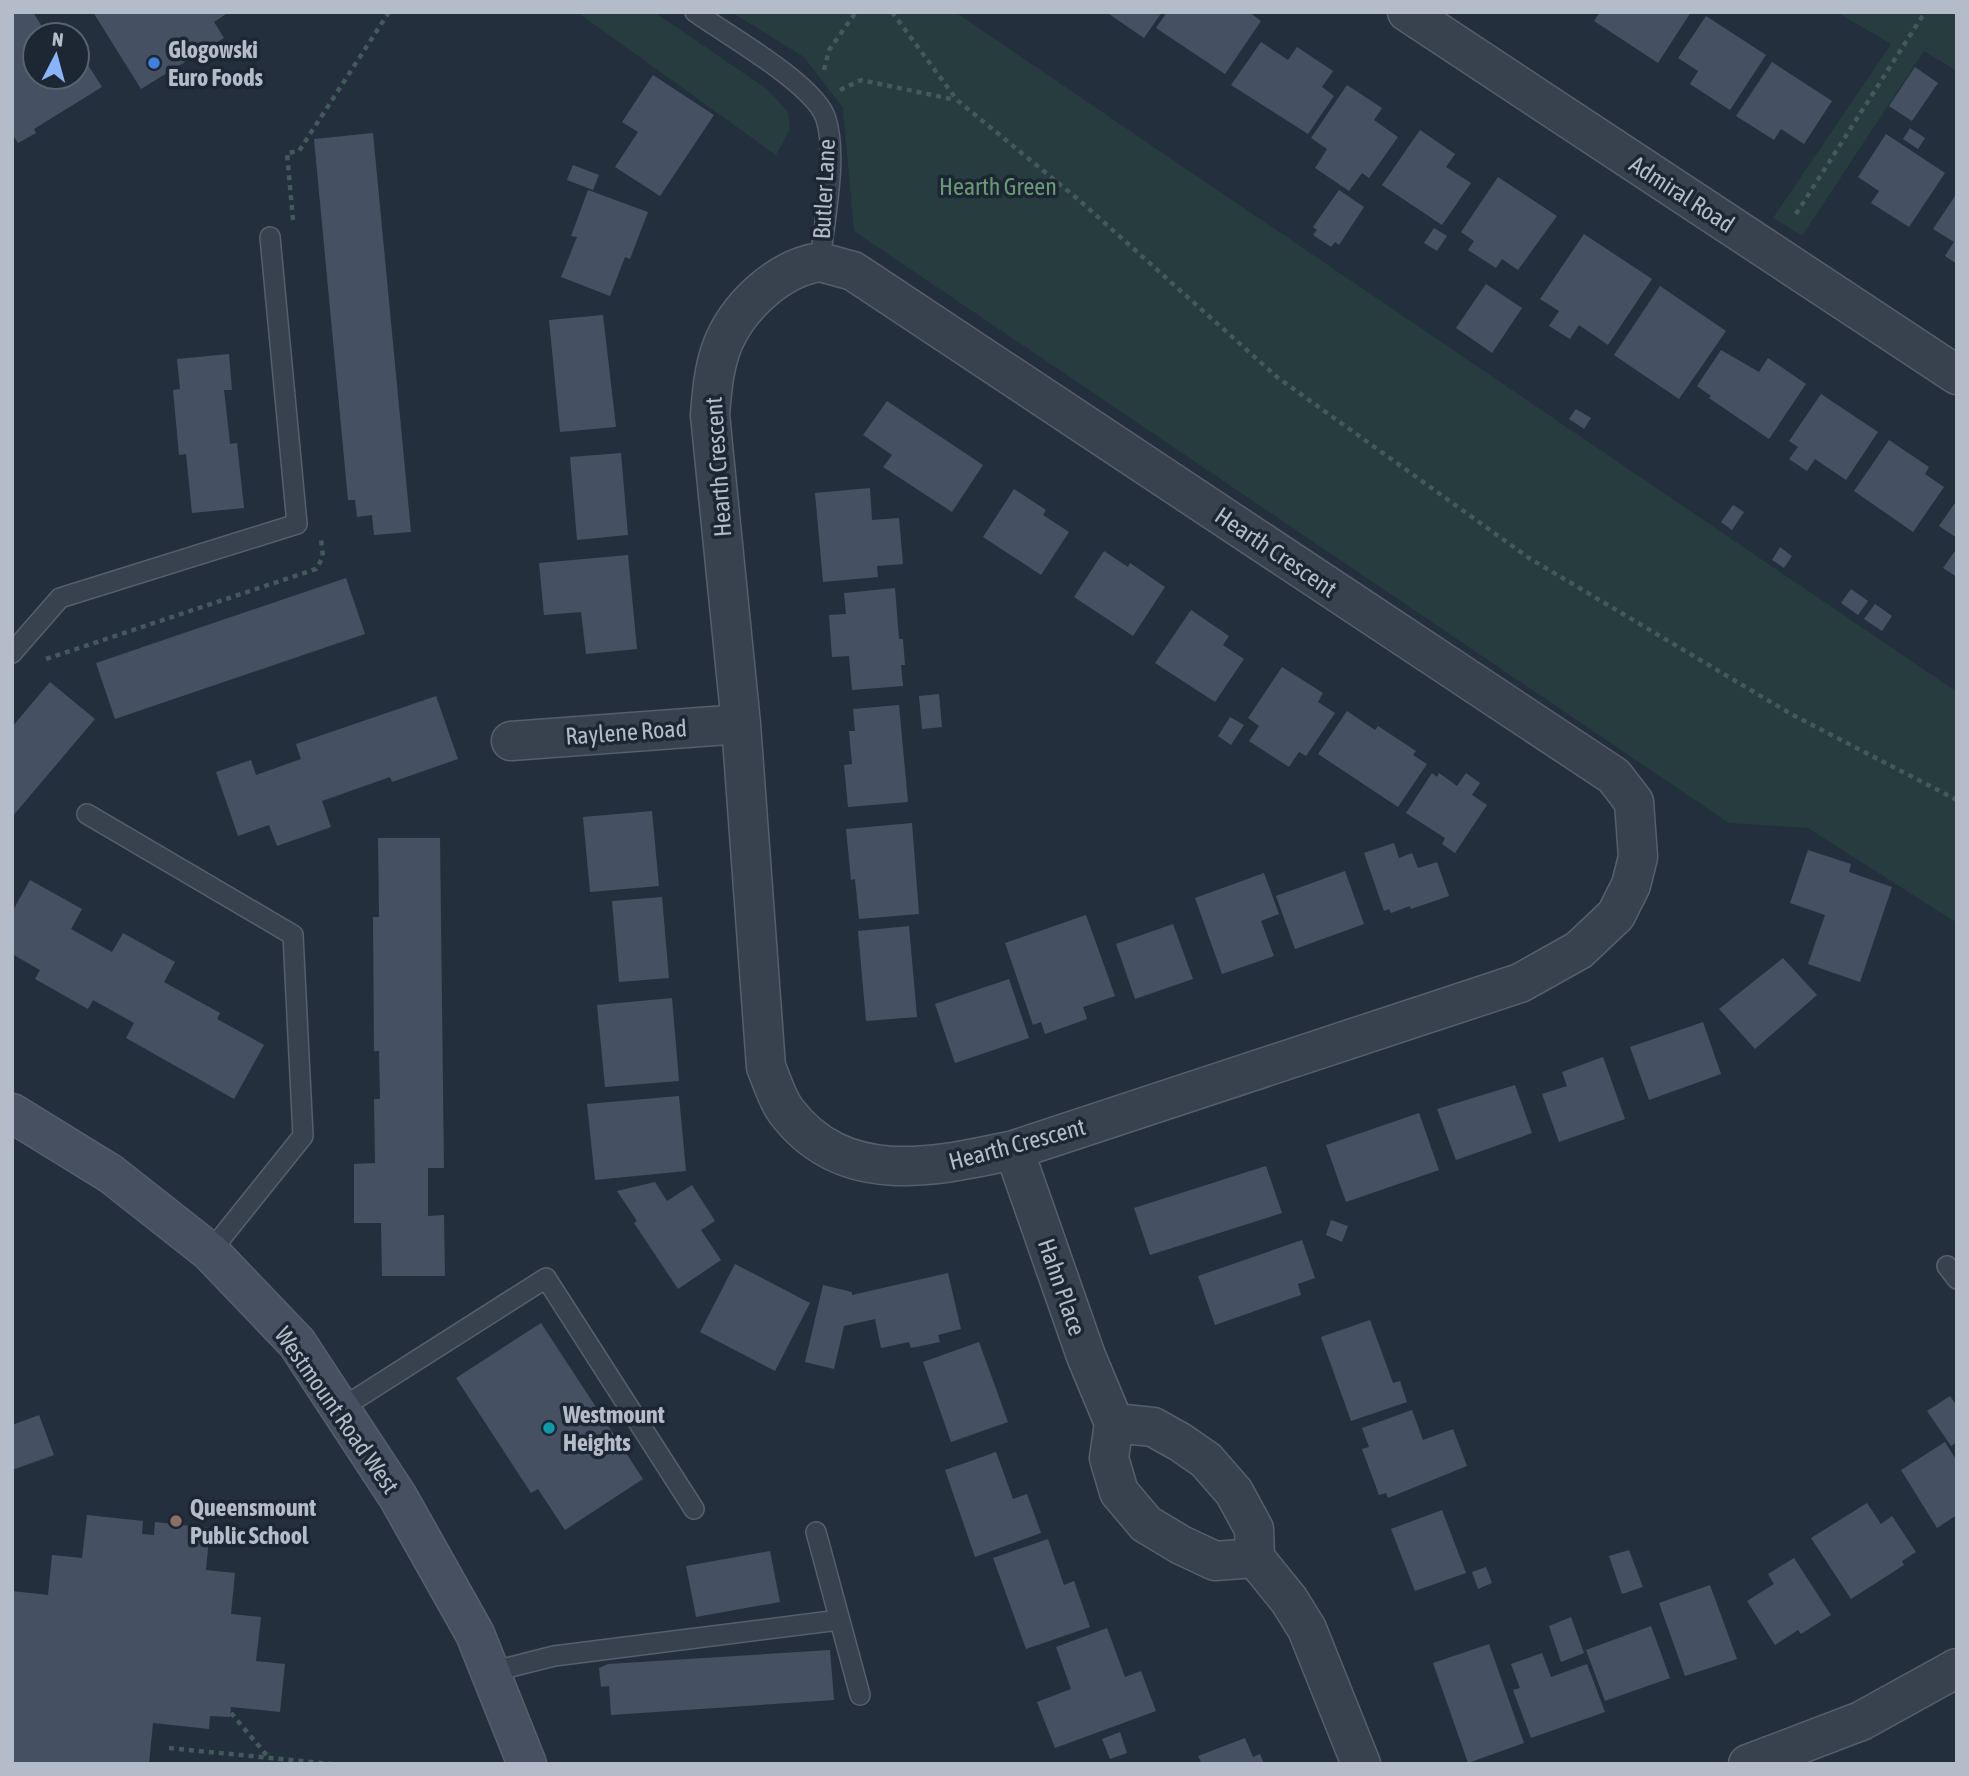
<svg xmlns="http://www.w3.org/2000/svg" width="1969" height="1776" font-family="'Asap Condensed',sans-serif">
  <rect width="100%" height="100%" fill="#242f3e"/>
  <path fill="#263c3f" d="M577 12H654L767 89 788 112 790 129 776 155Z
    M731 12H955L1957 692V923L1808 828 1729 823 854 231 843 108 804 57Z
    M1837 12H1957V71L1924 51 1802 236 1773 218 1891 44Z"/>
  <path fill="#455162" d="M12 12H33L47 35H35V77H77V71L88 65 102 87 34 129 36 133 18 143 12 134Z
    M93 12H229L214 22 224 38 141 89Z
    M1106 12H1162L1144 38Z
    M1167 12H1249L1261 21 1225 74 1156 28Z
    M1600 12H1691L1658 63 1594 21Z
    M1706 16 1766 55 1730 110 1690 84 1698 71 1678 58Z
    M1261 42 1288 60 1297 47 1333 71 1322 87 1334 96 1308 134 1231 85Z
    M1772 62 1832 101 1804 144 1781 129 1774 140 1736 116Z
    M1915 67 1938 83 1912 121 1889 106Z
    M653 75 714 115 660 196 615 167 638 132 622 122Z
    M1347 85 1382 108 1374 120 1398 137 1369 178 1362 173 1349 191 1315 168 1327 149 1311 138Z
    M1910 128 1925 138 1918 149 1903 139Z
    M1420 130 1455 154 1446 167 1471 183 1442 225 1382 185Z
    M373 133 411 532 374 535 372 515 357 517 355 500H348L314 139Z
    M1886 134 1945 173 1909 227 1871 203 1879 191 1858 177Z
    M573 165 599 175 593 190 567 180Z
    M1498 177 1557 216 1518 270 1502 259 1496 268 1468 250 1474 241 1461 232Z
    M588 190 648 212 630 259 625 257 610 296 561 277 577 237 571 236Z
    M1339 190 1364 207 1339 245 1335 242 1331 247 1313 235 1317 230 1313 227Z
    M1957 193V264L1945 256 1954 242 1933 229Z
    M1434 228 1447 236 1437 251 1424 243Z
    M1584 234 1652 279 1608 345 1579 325 1570 339 1549 326 1559 311 1540 299Z
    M1486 284 1522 308 1492 353 1456 328Z
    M1660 286 1726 331 1679 399 1614 355Z
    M603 315 616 427 560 432 549 320Z
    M1721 350 1759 372 1768 358 1806 384 1769 439 1709 398 1711 396 1697 386Z
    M229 354 232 390H224L230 444 237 443 244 508 192 513 186 454 179 455 173 390 180 389 177 359Z
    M1821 394 1878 432 1846 480 1815 459 1807 471 1789 459 1798 447 1789 441Z
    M887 401 983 465 952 512 883 467 892 455 863 435Z
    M1576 409 1591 418 1584 429 1569 419Z
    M1889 440 1929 467 1925 474 1944 487 1913 532 1854 491Z
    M621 453 628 535 577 540 570 457Z
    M870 488 872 520 899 518 903 564 877 566 878 577 823 582 815 493Z
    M1014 489 1046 510 1043 515 1069 532 1041 575 983 537Z
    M1957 500V538L1939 526Z
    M1733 505 1744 512 1732 530 1721 522Z
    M1780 547 1792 556 1784 568 1772 560Z
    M1957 548V577L1943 568Z
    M1104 551 1128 567 1130 563 1165 587 1133 636 1074 597Z
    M628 555 637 649 586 654 581 612 544 615 539 563Z
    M346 578 365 634 115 719 96 663Z
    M895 588 899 639H903L905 665H901L903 686 852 690 849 656 832 657 829 615 846 614 844 593Z
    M1851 589 1868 601 1858 615 1841 603Z
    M1875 604 1892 616 1882 631 1864 619Z
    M1191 610 1229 636 1223 645 1244 659 1215 702 1155 663Z
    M1282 667 1323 693 1318 702 1335 713 1306 756 1299 752 1289 767 1249 741 1259 726 1248 718Z
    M50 682 95 719 12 817V727Z
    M939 694 942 727 922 729 919 696Z
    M436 696 458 759 392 782 390 777 322 801 331 827 277 846 269 825 238 836 216 772 251 760 256 775 301 759 296 744Z
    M899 705 908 802 848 807 844 765 852 764 849 731H855L853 709Z
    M1347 711 1375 730 1378 726 1416 751 1413 755 1427 764 1398 807 1318 754Z
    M1230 717 1244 725 1231 745 1218 736Z
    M1432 773 1437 777 1439 773 1457 786 1466 773 1480 783 1472 795 1487 805 1455 853 1442 844 1445 838 1406 813Z
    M652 811 659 886 590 892 583 817Z
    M912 823 919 914 859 919 855 879 851 880 846 829Z
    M378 838H440L444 1168H428V1216L444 1215 445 1276H382L381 1223H354V1164L375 1163 374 1099H380L379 1051H374L373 917H379Z
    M1394 843 1399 858 1412 853 1418 868 1437 862 1449 896 1411 909 1410 906 1391 913 1389 909 1384 911 1364 853Z
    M1808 850 1851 864 1849 872 1892 887 1860 982 1808 964 1825 915 1790 903Z
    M1345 871 1364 924 1295 949 1276 896Z
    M1264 873 1279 914 1261 921 1274 956 1222 974 1195 898Z
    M30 880 82 909 71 929 112 952 123 933 175 962 164 982 220 1013 217 1019 264 1045 234 1099 126 1038 134 1023 93 1000 88 1009 35 979 40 970 12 954V912Z
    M662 897 669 978 619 982 612 901Z
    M1086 915 1115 996 1083 1007 1087 1019 1045 1034 1041 1022 1033 1025 1005 943Z
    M1173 924 1193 979 1135 999 1116 944Z
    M909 926 917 1017 866 1021 858 931Z
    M1783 958 1817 995 1755 1049 1719 1009Z
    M1009 979 1029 1038 955 1063 935 1004Z
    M672 998 679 1081 605 1087 597 1005Z
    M1703 1022 1721 1074 1649 1100 1630 1047Z
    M1603 1057 1625 1119 1559 1142 1542 1094 1567 1086 1562 1072Z
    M1515 1085 1532 1133 1456 1160 1437 1109Z
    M679 1096 686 1171 595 1180 587 1104Z
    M1419 1113 1439 1170 1346 1202 1326 1145Z
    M1266 1166 1282 1213 1150 1255 1134 1208Z
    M655 1182 667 1201 692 1185 715 1221 701 1230 721 1260 678 1289 634 1223 637 1221 617 1191Z
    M1331 1220 1348 1226 1342 1242 1326 1235Z
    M1302 1240 1315 1278 1298 1284 1301 1295 1215 1325 1198 1276Z
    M735 1264 810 1303 775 1371 700 1332Z
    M948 1273 961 1329 938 1335 940 1342 911 1348 909 1342 881 1348 875 1319 844 1326 834 1369 805 1362 823 1285 852 1292V1295Z
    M1370 1320 1393 1383 1400 1381 1407 1402 1351 1421 1321 1337Z
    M541 1323 643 1479 565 1530 538 1489 531 1493 456 1378Z
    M979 1342 1008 1422 951 1442 923 1362Z
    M1950 1396 1957 1406V1442L1951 1446 1927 1411Z
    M1412 1410 1423 1440 1453 1429 1467 1466 1388 1498 1386 1493 1379 1495 1362 1449 1369 1447 1362 1428Z
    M39 1415 54 1455 12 1470V1425Z
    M1945 1442 1957 1461V1515L1937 1528 1901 1470Z
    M996 1452 1013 1499 1027 1494 1041 1533 975 1557 945 1470Z
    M1867 1503 1881 1524 1892 1516 1916 1552 1902 1561 1904 1565 1851 1599 1811 1538Z
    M1442 1510 1466 1573 1415 1591 1391 1529Z
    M87 1515 143 1521 142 1534 154 1535 155 1522 210 1528 206 1570 235 1573 231 1614 261 1617 256 1661 285 1664 280 1712 231 1707 230 1717 210 1716 209 1729 153 1723 149 1764H12V1591L48 1595 52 1555 82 1558Z
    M1048 1539 1064 1585 1074 1581 1090 1627 1026 1649 993 1558Z
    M1629 1550 1643 1587 1622 1594 1609 1556Z
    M770 1551 780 1602 696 1617 686 1566Z
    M1794 1558 1831 1615 1801 1634 1798 1630 1775 1645 1747 1601 1774 1584 1768 1574Z
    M1486 1567 1492 1583 1478 1589 1472 1572Z
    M1710 1585 1737 1659 1685 1676 1659 1603Z
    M1571 1617 1584 1653 1561 1662 1549 1626Z
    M1651 1626 1670 1678 1605 1701 1586 1650Z
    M1107 1628 1125 1677 1141 1671 1156 1711 1055 1748 1037 1702 1071 1689 1056 1647Z
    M1489 1644 1524 1743 1468 1763 1433 1663Z
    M830 1650 834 1700 611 1715 609 1686 601 1687 599 1668 608 1664Z
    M1542 1653 1551 1677 1587 1664 1605 1712 1531 1738 1513 1690 1520 1688 1511 1664Z
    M1120 1732 1127 1753 1110 1759 1102 1739Z
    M1245 1738 1253 1757 1260 1754 1264 1764H1202L1198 1756Z"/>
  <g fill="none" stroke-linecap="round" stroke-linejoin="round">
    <g stroke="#565f6c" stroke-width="22">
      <path id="service" d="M695 12C726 34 816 85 826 119 838 159 824 220 820 262
        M12 653 60 598 297 524 270 237
        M87 814 293 935 303 1136 210 1252
        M1947 1266 1957 1279
        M340 1409 546 1278 694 1509
        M816 1532 860 1695
        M491 1672 554 1656 839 1620"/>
    </g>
    <g stroke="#565f6c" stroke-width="41">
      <path id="minor" d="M1407 12 1957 375
        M820 262 853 271 1614 776 1634 802 1638 857 1631 885 1616 915 1579 950 1520 983 1014 1150C934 1167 844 1188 786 1111 777 1099 772 1081 766 1067L741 724 710 415C712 390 714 363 725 339 742 303 780 268 820 262Z
        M511 741 741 724
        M1014 1150 1086 1356 1114 1423 1109 1458 1119 1492 1146 1524 1181 1545 1215 1561 1255 1558
        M1114 1423 1153 1427 1180 1442 1206 1460 1234 1492 1254 1529 1255 1558 1289 1600 1307 1629 1361 1764"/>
    </g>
    <g stroke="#565f6c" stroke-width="41">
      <path id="tertiary" d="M1748 1764 1861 1721 1957 1668"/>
    </g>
    <g stroke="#565f6c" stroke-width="41">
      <path id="secondary" d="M12 1113 111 1174 210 1252 297 1343 398 1497 475 1634 527 1764"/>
    </g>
    <path stroke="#44595c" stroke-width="4.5" stroke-dasharray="5 5" stroke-linecap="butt" d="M892 12 957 100 1079 200 1277 377 1529 558 1791 714 1957 800
      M824 70 829 50 856 12
      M840 90 861 80 956 100
      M1796 214 1925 12
      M293 220 287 153 299 151 389 12
      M46 659 316 569 323 557 321 539
      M231 1713 269 1758
      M169 1748 332 1764"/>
    <use href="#service" stroke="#38414e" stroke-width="19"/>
    <use href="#minor" stroke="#38414e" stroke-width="38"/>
    <use href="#tertiary" stroke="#38414e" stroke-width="38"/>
    <use href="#secondary" stroke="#465061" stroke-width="38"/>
  </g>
  <circle fill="#3f7fe0" stroke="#1d2633" stroke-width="2.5" cx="154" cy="63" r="7"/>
  <circle fill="#0f9aa8" stroke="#1d2633" stroke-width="2.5" cx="549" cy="1428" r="7"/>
  <circle fill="#8d6e63" stroke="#1d2633" stroke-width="2.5" cx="176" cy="1521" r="7"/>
  <g text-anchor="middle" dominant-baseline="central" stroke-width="7" stroke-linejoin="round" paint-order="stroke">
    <g font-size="24" font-weight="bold" fill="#b4bcc9" stroke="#1d2633" text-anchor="start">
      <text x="168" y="49">Glogowski<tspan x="168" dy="28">Euro Foods</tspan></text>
      <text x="563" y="1414">Westmount<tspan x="563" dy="28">Heights</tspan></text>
      <text x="190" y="1507">Queensmount<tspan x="190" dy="28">Public School</tspan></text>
    </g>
    <g font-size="24" fill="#6b9a76" stroke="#1d2633">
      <text x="998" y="186">Hearth Green</text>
    </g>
    <g font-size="24" fill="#b4bcc9" stroke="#1d2633">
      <text transform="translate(824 189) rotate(-87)">Butler Lane</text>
      <text transform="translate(1682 194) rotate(33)">Admiral Road</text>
      <text transform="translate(718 467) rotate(-94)">Hearth Crescent</text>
      <text transform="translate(1276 552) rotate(34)">Hearth Crescent</text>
      <text transform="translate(626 732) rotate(-4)">Raylene Road</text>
      <text transform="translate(1017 1144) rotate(-15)">Hearth Crescent</text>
      <text transform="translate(1062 1287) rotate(71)">Hahn Place</text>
      <text transform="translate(337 1410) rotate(55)">Westmount Road West</text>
    </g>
  </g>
  <rect width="1969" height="1776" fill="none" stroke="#b4bcc9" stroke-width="28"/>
  <g transform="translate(56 56) rotate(6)"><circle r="33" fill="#1d2633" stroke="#59626f" stroke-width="2"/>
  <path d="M0-5L12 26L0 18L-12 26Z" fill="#8ab4f8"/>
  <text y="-10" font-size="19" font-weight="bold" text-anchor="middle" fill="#b4bcc9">N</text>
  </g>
</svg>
